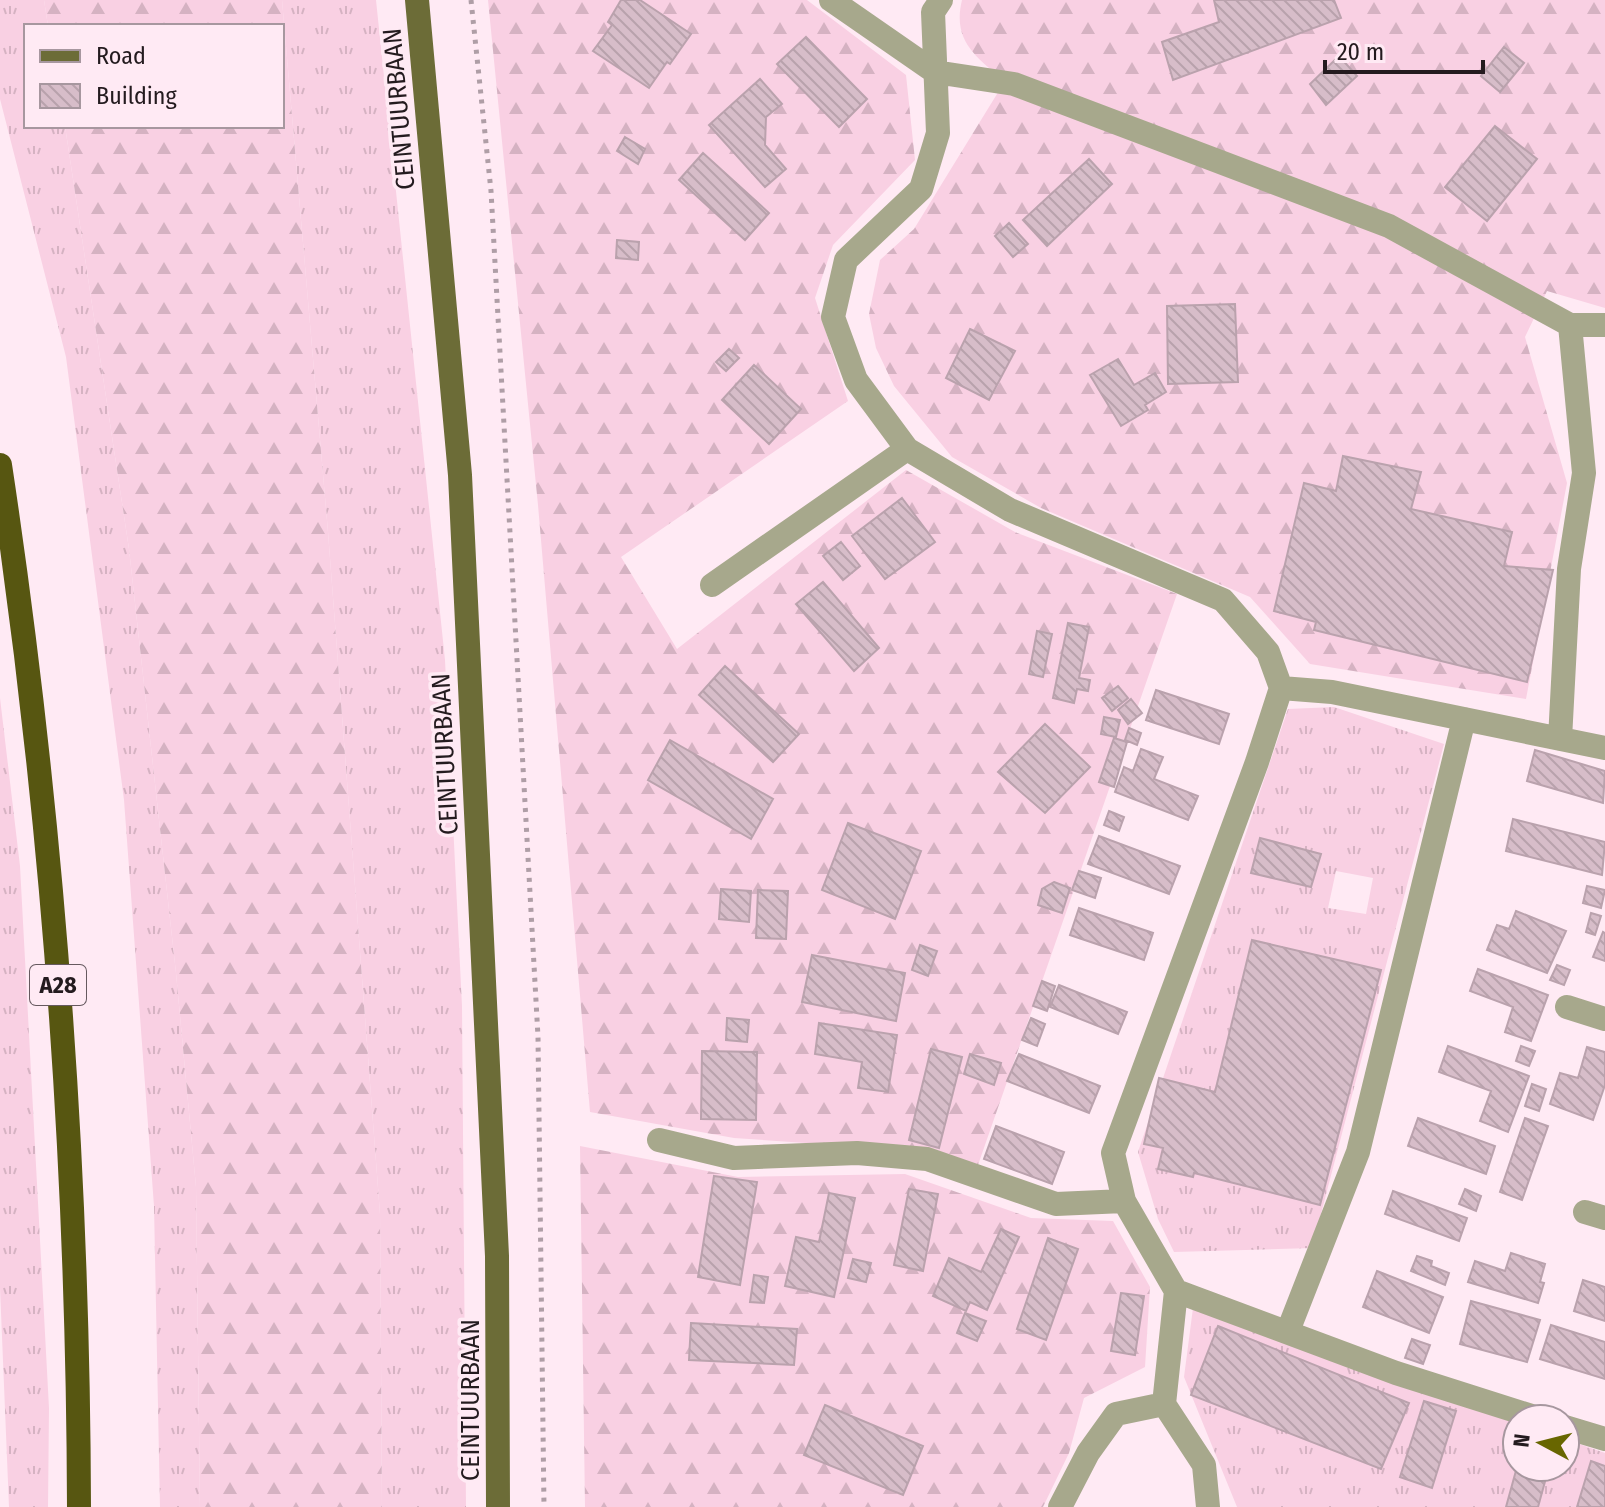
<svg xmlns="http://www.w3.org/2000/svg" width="1605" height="1507" font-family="'Fira Sans Condensed',sans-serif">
  <defs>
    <pattern id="grass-tufts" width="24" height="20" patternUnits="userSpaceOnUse" patternTransform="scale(2)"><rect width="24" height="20" fill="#f9d0e3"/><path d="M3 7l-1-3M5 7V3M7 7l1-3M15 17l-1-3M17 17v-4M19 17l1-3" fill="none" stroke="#d5b2c2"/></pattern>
    <pattern id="forest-firs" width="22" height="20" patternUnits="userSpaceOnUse" patternTransform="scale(2)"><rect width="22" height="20" fill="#f9d0e3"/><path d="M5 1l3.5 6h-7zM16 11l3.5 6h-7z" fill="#d5b2c2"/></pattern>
    <pattern id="building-back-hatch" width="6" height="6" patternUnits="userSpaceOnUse" patternTransform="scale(2)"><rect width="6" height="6" fill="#d7bdc9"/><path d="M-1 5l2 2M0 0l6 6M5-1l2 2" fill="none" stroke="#b8a2ac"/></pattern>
  </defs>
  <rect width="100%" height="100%" fill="#ffeaf4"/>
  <path fill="url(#grass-tufts)" fill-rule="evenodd" d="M0 0H44L48 26H26V126H65L129 549 176 973 196 1187 200 1507H160L154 1206 124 800 66 357 0 99Z
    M282 0H376L445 660 462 1006 466 1507H382L380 1214 328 532Z
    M0 698 20 866 49 1408 48 1507H9L0 1288Z
    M1334 707 1444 744 1312 1248 1174 1252 1158 1219 1138 1152 1288 709ZM1336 871 1373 878 1366 914 1328 908Z
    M1193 1308 1517 1423V1467H1565V1439L1605 1453V1507H1237L1184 1377Z"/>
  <path fill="url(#forest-firs)" d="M44 0H282L328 532 380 1214 382 1507H200L196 1187 176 973 129 549 65 126H282V26H48Z
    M488 0H807L906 75 915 160 833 245 815 298 848 401 621 557 677 649 906 470 1015 532 1177 594 978 1165 893 1149 734 1138 590 1112 538 505Z
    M962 0H1605V308L1547 291 1525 337 1567 483 1526 699 1310 664 1250 597 1041 508 952 457 894 386 876 348 869 314 880 260 914 229 1005 81C976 57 952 41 962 0Z
    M580 1146 738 1177 905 1174 1031 1218 1113 1221 1150 1287 1145 1367 1084 1398 1069 1453 1043 1507H585Z"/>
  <path fill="url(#building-back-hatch)" stroke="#baa2ad" stroke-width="2" d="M621 0H640L691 34 670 64 667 62 649 88 593 51 612 25 608 22Z
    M1214 0H1334L1341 18 1173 80 1162 42 1219 22Z
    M806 37 867 99 839 127 777 64Z
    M1504 47 1524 63 1500 92 1481 76Z
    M1339 56 1357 76 1326 105 1310 84Z
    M760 79 782 104 766 117 765 145 786 169 765 187 709 125Z
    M1495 126 1537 159 1487 221 1445 187Z
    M625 137 645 149 638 164 617 151Z
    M703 153 769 213 745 240 679 180Z
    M1089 159 1112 184 1047 246 1023 220Z
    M1009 223 1028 244 1013 257 995 236Z
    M617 240 639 242 638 260 616 258Z
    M1235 304 1238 382 1168 384 1167 306Z
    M970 329 1015 351 989 400 946 378Z
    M729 349 739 358 726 371 716 362Z
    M1118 359 1134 385 1155 373 1166 392 1145 405 1148 410 1121 426 1090 375Z
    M754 365 801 409 769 444 722 400Z
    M1343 456 1421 472 1411 509 1512 532 1504 566 1553 570 1527 682 1314 630 1316 622 1274 611 1304 483 1336 491Z
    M902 498 935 542 885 579 852 536Z
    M841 542 860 566 843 580 823 556Z
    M823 582 879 648 854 671 796 604Z
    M1068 623 1089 627 1079 678 1090 680 1088 691 1077 689 1074 703 1053 698Z
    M1037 631 1052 634 1043 677 1029 674Z
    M725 666 799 734 773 762 699 695Z
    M1118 686 1128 698 1112 711 1102 698Z
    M1156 690 1229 714 1219 744 1146 720Z
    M1131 699 1142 713 1128 724 1118 710Z
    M1104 717 1120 720 1116 737 1101 734Z
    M1045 724 1090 767 1045 813 998 772Z
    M1129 728 1141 733 1137 745 1125 740Z
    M1114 738 1127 742 1114 787 1099 782Z
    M670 740 773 799 751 839 648 780Z
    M1141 749 1163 757 1154 779 1198 796 1188 820 1115 792 1124 767 1133 771Z
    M1535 750 1605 771 1603 803 1527 781Z
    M1109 811 1124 817 1119 831 1104 825Z
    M1513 819 1605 842 1602 875 1506 851Z
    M848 823 921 851 895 919 822 890Z
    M1099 836 1180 866 1169 894 1088 864Z
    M1260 838 1321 854 1311 887 1251 873Z
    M1079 871 1101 878 1095 898 1072 890Z
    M1054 882 1070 888 1062 913 1038 905 1042 889Z
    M1587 886 1605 890 1601 908 1583 903Z
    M721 889 751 891 749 922 719 919Z
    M758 890 788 891 786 939 756 938Z
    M1079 908 1153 933 1144 960 1070 935Z
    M1516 911 1566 931 1547 973 1487 950 1497 925 1509 929Z
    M1591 913 1601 916 1595 935 1586 932Z
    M1603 932 1605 933V961L1593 957Z
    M1252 940 1381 970 1320 1205 1194 1173 1193 1177 1158 1169 1163 1148 1144 1144 1159 1078 1215 1092Z
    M920 945 937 951 928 976 912 970Z
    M812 955 905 973 896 1021 802 1002Z
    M1557 965 1570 970 1564 985 1550 980Z
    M1478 969 1548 995 1531 1041 1505 1032 1513 1007 1470 991Z
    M1042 981 1055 986 1047 1011 1033 1006Z
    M1059 985 1127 1012 1118 1034 1050 1007Z
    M727 1018 749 1020 747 1042 726 1040Z
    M1031 1018 1045 1024 1037 1046 1022 1040Z
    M819 1023 897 1035 888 1092 858 1088 862 1062 815 1054Z
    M1448 1046 1529 1076 1508 1132 1480 1121 1491 1091 1439 1072Z
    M1521 1046 1535 1051 1529 1066 1516 1061Z
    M1587 1047 1605 1052V1085L1593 1120 1550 1104 1560 1073 1578 1078Z
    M931 1049 962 1057 939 1148 909 1140Z
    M702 1051 757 1052 756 1120 701 1119Z
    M970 1054 1001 1063 994 1085 964 1074Z
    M1019 1054 1100 1086 1089 1113 1007 1081Z
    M1532 1084 1546 1089 1539 1111 1525 1106Z
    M1418 1118 1495 1146 1486 1174 1408 1146Z
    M1525 1118 1548 1126 1522 1200 1500 1192Z
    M996 1126 1064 1152 1052 1184 984 1159Z
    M714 1176 757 1182 740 1285 698 1277Z
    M909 1189 938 1194 923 1271 894 1265Z
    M1465 1189 1481 1196 1476 1211 1459 1204Z
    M1393 1191 1467 1218 1459 1241 1385 1214Z
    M829 1193 855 1198 834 1297 785 1286 796 1237 819 1242Z
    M1001 1229 1019 1237 987 1310 970 1302 966 1311 933 1296 949 1258 981 1272Z
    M1048 1238 1078 1249 1046 1340 1017 1329Z
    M1511 1253 1545 1264 1540 1282 1544 1283 1538 1303 1468 1282 1475 1261 1505 1271Z
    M1417 1256 1432 1261 1431 1266 1449 1273 1445 1285 1411 1271Z
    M853 1259 871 1263 866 1282 848 1278Z
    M1377 1271 1443 1297 1429 1333 1363 1307Z
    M754 1275 768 1277 764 1303 750 1302Z
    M1583 1280 1605 1287V1321L1574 1311Z
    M1121 1293 1144 1296 1135 1355 1111 1351Z
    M1471 1301 1540 1320 1527 1362 1460 1344Z
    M965 1313 986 1321 977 1341 957 1333Z
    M691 1323 797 1329 794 1365 689 1360Z
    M1551 1325 1605 1342V1379L1540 1359Z
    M1218 1326 1409 1403 1381 1469 1191 1395Z
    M1412 1339 1430 1345 1423 1364 1405 1358Z
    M1424 1401 1456 1411 1432 1488 1400 1477Z
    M825 1405 923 1446 903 1495 804 1455Z
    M1591 1461 1605 1466V1507H1577Z
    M1517 1467H1549L1538 1507H1506Z"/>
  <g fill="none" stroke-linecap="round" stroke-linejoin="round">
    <path stroke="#af9ea6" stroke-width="5" stroke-dasharray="4 6" stroke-linecap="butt" d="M471 0 491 191 538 1037 544 1507"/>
    <path stroke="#a7a88c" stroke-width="24" d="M831 0 935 72 1014 84 1389 226 1570 325H1605
      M907 449 1010 510 1223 600 1268 652 1281 688 1257 762 1113 1153 1124 1201 1176 1291 1164 1404 1204 1465 1208 1507
      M712 585 907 449 856 380 833 317 846 260 921 189 938 133 933 12 941 0
      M1281 688 1332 692 1605 748
      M1560 739 1569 569 1584 473 1570 325
      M1567 1007 1605 1019
      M659 1140 734 1158 857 1153 927 1159 1056 1204 1124 1201
      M1585 1212 1605 1218
      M1176 1291 1396 1373 1541 1419
      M1288 1331 1358 1152 1464 719
      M1565 1427 1605 1439
      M1060 1507 1088 1453 1116 1414 1164 1404"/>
    <path stroke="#6c6c37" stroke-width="24" d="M417 0 460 475 497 1256 498 1507"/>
    <path stroke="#575611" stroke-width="24" d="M0 465C52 810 78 1159 79 1507"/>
  </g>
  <g text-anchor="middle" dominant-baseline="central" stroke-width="7" stroke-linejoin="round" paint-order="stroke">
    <rect fill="#ffeaf4" stroke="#66595f" stroke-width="2" x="30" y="965" width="56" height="40" rx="6"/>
    <g font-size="24" font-weight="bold" fill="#241b1f">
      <text x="58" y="985">A28</text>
    </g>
    <g font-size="26" fill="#241b1f" stroke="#ffeaf4">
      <text transform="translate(399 109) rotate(-95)">CEINTUURBAAN</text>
      <text transform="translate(445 754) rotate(-93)">CEINTUURBAAN</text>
      <text transform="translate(470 1400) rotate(-90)">CEINTUURBAAN</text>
    </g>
  </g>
  <rect x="24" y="24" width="260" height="104" fill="#ffeaf4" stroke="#a7979f" stroke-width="2"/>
  <rect x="40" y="50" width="40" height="12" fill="#6c6c37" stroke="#a7979f" stroke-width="2"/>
  <text x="96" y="64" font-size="24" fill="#241b1f">Road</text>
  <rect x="40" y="84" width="40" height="24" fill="url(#building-back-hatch)" stroke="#a7979f" stroke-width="2"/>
  <text x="96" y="104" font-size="24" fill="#241b1f">Building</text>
  <g transform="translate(1541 1443) rotate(277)"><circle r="38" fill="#ffeaf4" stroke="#a7979f" stroke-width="2"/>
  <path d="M0-6L14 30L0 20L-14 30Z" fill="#686600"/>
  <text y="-12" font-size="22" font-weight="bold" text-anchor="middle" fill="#241b1f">N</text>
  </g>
  <path d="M1325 60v12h158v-12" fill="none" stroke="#241b1f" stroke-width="4"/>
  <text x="1337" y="60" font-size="24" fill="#241b1f" stroke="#ffeaf4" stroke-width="6" paint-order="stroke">20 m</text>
</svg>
